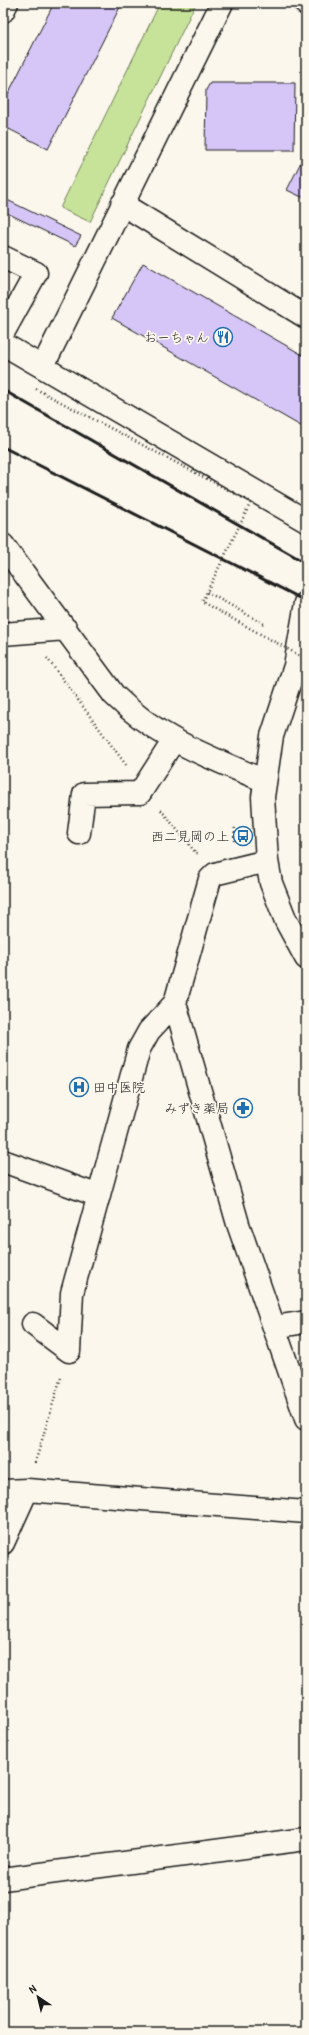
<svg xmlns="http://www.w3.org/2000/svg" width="309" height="2035" font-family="'Patrick Hand','Klee One',sans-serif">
  <rect width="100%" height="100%" fill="#fbf7ec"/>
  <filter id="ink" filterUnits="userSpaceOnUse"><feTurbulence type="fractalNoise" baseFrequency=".025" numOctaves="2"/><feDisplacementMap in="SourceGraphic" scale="8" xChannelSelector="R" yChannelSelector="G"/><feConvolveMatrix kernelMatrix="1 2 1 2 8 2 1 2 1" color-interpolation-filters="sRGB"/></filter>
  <g filter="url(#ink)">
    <path fill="#c7e39a" stroke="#72805b" d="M160 3H196L90 222 60 208Z"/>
    <path fill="#d6c6f8" stroke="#1c1c1c" d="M54 3H122L48 149 3 126V104Z
      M210 83H295L294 150H205L206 90Z
      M306 152V199L287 190Z
      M3 198 81 236 75 246 3 211Z
      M143 263 306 357V429L112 318Z
      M3 1440H6L5 1474H3Z"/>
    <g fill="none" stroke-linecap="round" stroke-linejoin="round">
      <g stroke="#1c1c1c" stroke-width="25">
        <path id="minor" d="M305 3 306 4
          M3 11 7 3
          M122 204 306 317
          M3 257 36 273 3 333
          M3 344 306 521
          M43 366 222 3
          M3 545 114 695C158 739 209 757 265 781
          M306 603 295 666 272 736 263 797 267 861 271 883 286 921 306 958
          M3 634 66 629
          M79 833 84 794 140 793 174 740
          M175 1003 238 1224 306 1419
          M3 1161 99 1196
          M33 1324 69 1351
          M274 1327 306 1322
          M69 1351 72 1293 139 1049 149 1031 175 1003 210 879 215 874 222 872 267 861
          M3 1491 27 1490 306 1512
          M3 1543 27 1490
          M3 1879 306 1839"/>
      </g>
      <path stroke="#1c1c1c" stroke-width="2.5" stroke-dasharray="1 3" stroke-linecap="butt" d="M207 592 264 624
        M3 598 9 606
        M47 658 126 765
        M161 810 196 853H198
        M234 841 235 826
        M35 1463 61 1377"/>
      <use href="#minor" stroke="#fbf7ec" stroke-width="22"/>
      <path stroke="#1c1c1c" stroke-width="3" d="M3 390 306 563
        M3 447 306 601"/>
      <path stroke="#1c1c1c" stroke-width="2.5" stroke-dasharray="1 3" stroke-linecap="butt" d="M36 389 251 502 202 602 306 659"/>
    </g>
  </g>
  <defs>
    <g id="restaurant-ring" transform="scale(1)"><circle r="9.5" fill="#fbf7ec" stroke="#1f6fb2" stroke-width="1.5"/><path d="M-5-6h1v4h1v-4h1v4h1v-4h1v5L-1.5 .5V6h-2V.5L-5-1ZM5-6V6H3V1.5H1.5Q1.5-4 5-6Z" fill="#1f6fb2"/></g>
    <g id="bus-ring" transform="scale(1)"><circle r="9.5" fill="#fbf7ec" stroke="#1f6fb2" stroke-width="1.5"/><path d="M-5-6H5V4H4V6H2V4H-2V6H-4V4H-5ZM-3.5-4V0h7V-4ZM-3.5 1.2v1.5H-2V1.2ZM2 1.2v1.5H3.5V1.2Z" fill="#1f6fb2"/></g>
    <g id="hospital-ring" transform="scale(1)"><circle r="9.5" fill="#fbf7ec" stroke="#1f6fb2" stroke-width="1.5"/><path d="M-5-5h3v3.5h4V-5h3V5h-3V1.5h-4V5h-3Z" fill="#1f6fb2"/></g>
    <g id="pharmacy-ring" transform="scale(1)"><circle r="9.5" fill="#fbf7ec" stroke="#1f6fb2" stroke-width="1.5"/><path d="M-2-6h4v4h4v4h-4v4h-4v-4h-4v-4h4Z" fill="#1f6fb2"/></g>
  </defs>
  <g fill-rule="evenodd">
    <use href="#restaurant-ring" x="223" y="337"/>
    <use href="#bus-ring" x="243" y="836"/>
    <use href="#hospital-ring" x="79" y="1087"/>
    <use href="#pharmacy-ring" x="243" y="1108"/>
  </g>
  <g text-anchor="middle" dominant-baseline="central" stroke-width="3.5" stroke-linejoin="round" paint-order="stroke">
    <g font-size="13" fill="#1c1c1c" stroke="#fbf7ec" text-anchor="end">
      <text x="209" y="337">おーちゃん</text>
      <text x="229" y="836">西二見岡の上</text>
      <text x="93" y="1087" text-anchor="start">田中医院</text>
      <text x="229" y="1108">みずき薬局</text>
    </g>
  </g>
  <rect width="309" height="2035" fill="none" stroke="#fbf7ec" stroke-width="16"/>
  <rect x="8" y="8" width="293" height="2019" fill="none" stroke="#1c1c1c" stroke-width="1.5" filter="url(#ink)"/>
  <g transform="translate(38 1997) rotate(325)" stroke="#fbf7ec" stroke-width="3" paint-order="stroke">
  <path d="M0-3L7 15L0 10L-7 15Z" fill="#1c1c1c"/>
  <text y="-6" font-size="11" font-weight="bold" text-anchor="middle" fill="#1c1c1c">N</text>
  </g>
</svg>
